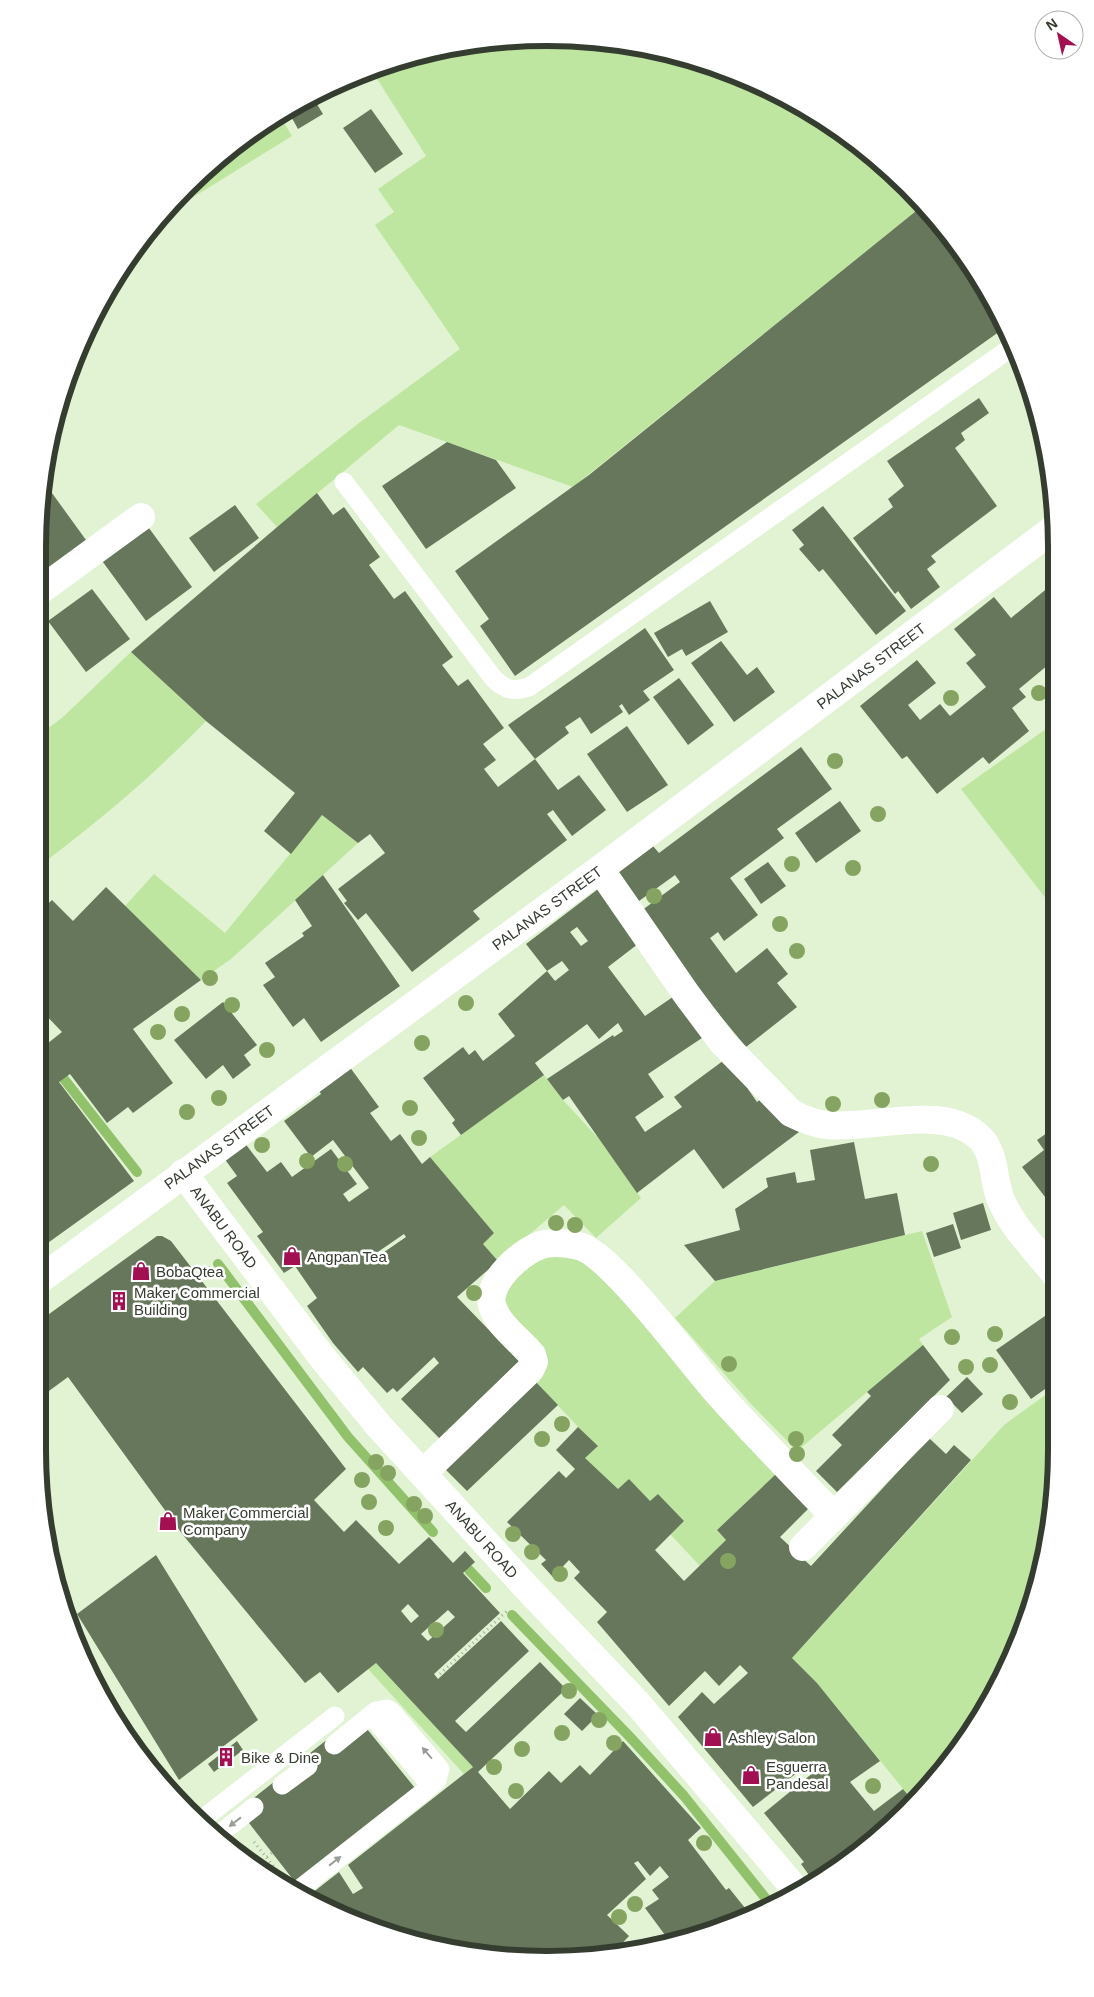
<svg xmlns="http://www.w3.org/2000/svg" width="1094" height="1997" font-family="Helvetica,sans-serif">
  <rect width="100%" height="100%" fill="#e1f3d3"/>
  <path fill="#bfe6a0" d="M513 39 613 42 710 64 802 106 883 164 921 207 573 487 399 425 277 527 256 504 359 423 460 349 375 225 394 212 378 189 426 156 372 71 415 55Z
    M280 116 292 136 158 219 237 143Z
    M131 652 206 721C154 775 98 822 38 867V736L63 717Z
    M1053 724 1054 909 961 789Z
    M322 815 358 843 231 959 201 980 125 906 154 874 225 933Z
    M544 1075 563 1100 600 1140 641 1198 596 1238 564 1205 498 1261 483 1244 494 1233 430 1157Z
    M922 1231 952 1317 919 1339 923 1345 797 1451 751 1404 675 1318 715 1281Z
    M563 1254 580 1256 623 1300 776 1474 717 1530 726 1540 700 1566 670 1534 684 1521 658 1494 650 1501 618 1489 585 1458 597 1447 535 1381 503 1310V1296L520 1274 542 1258Z
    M1055 1388V1483L1039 1582 988 1704 951 1760 913 1801 817 1683 792 1658 1004 1425Z
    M376 1663 473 1767 464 1774 368 1669Z"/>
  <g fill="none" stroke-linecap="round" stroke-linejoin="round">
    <path stroke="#92c16b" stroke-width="10" d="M64 1079 137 1172
      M218 1264 348 1437 433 1532
      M469 1570 486 1588
      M512 1615 629 1736 684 1796 771 1905"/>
  </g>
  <path fill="#67775b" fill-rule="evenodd" d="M312 96 323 114 298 129 288 111Z
    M371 109 403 154 375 173 343 128Z
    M921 207 970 264 1003 329 515 676 480 626 489 619 455 571 589 475Z
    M979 398 989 413 961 433 965 440 955 448 997 506 931 556 936 562 927 569 940 587 911 609 898 591 895 594 853 538 893 507 888 499 904 486 887 461Z
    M447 442 496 460 516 488 426 549 382 486Z
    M44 482 86 540 49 568 39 554V514Z
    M317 493 333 515 344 507 380 557 369 565 394 599 405 591 453 657 442 665 458 686 468 679 504 728 483 744 496 760 484 769 498 787 535 759 508 725 645 628 674 670 643 691 650 700 629 715 622 704 619 706 623 712 591 734 580 717 565 727 569 733 535 759 558 790 579 775 606 810 572 836 553 810 547 814 567 840 473 911 480 919 412 972 366 913 358 920 344 903 347 901 338 889 385 853 370 834 358 843 322 815 291 854 264 831 295 793 206 721 131 652Z
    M235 505 259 538 214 572 189 538Z
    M823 506 906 611 876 635 823 569 819 572 799 549 804 545 792 530Z
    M146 524 192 587 146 621 100 558Z
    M1050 586 1053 589V671L1048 665 1019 689 1026 697 1012 708 1029 731 989 764 983 757 937 794 907 756 902 759 860 706 917 660 936 683 908 705 920 720 940 704 950 716 986 687 966 663 976 655 954 629 994 597 1011 618Z
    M92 589 130 639 86 672 48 621Z
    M710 601 728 632 686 656 682 649 668 657 654 633Z
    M721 641 747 675 757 667 775 692 734 722 691 663Z
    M679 678 714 725 688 745 653 697Z
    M627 726 668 785 627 812 587 754Z
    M801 747 832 789 777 829 784 838 730 878 758 915 724 941 718 932 710 938 736 973 767 948 788 974 777 983 797 1007 746 1047 704 996 641 911 680 882 675 875 639 901 618 872 653 846 659 853Z
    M840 801 861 831 816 863 795 833Z
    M768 862 786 886 761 904 744 879Z
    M323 875 400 986 321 1042 304 1018 293 1027 263 985 275 977 265 963 304 936 302 933 312 926 295 900Z
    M606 883 647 937 608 967 645 1016 683 990 711 1032 648 1074 664 1097 635 1117 645 1132 682 1107 674 1097 731 1055 753 1085 748 1089 757 1102 769 1092 799 1132 723 1189 694 1149 637 1193 569 1096 563 1100 547 1079 613 1035 614 1037 623 1031 618 1023 599 1039 587 1024 535 1063 544 1075 461 1135 452 1123 455 1120 423 1078 463 1047 469 1055 475 1050 483 1061 515 1036 498 1014 547 971 555 981 569 970 562 961 547 971 526 944ZM577 927 588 941 581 946 570 932Z
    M106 887 201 980 133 1029 173 1083 133 1113 128 1107 107 1123 70 1074 59 1082 134 1181 38 1250V1051L62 1032 38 1007V913L52 900 73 921Z
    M223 1002 257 1045 244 1055 251 1065 233 1079 223 1065 206 1079 174 1040Z
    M349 1066 379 1107 370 1113 391 1141 400 1134 422 1164 430 1157 494 1233 483 1244 498 1261 457 1297 519 1361 440 1439 401 1399 439 1363 434 1357 397 1392 393 1388 387 1393 363 1367 358 1372 333 1343 307 1306 317 1298 295 1266 284 1273 257 1236 263 1232 227 1183 237 1176 224 1158 244 1142 267 1172 281 1162 292 1177 331 1149 357 1184 343 1194 349 1202 369 1188 333 1140 311 1157 284 1121 321 1094 318 1089ZM404 1234 406 1237 374 1259 372 1256Z
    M1054 1128 1055 1210 1022 1167 1044 1150 1037 1140Z
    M854 1142 865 1199 897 1193 905 1235 715 1281 684 1245 740 1230 735 1209 768 1187 766 1178 795 1172 797 1183 815 1180 810 1150Z
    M983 1203 991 1230 961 1240 953 1213Z
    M953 1224 961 1248 934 1257 926 1233Z
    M157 1236H162L171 1241 346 1469 314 1500 344 1532 356 1520 399 1564 429 1537 453 1563 465 1551 475 1562 463 1573 500 1613 434 1674 438 1679 501 1621 529 1651 455 1721 466 1732 540 1662 566 1689 478 1772 510 1809 549 1771 561 1783 580 1765 590 1775 623 1741 701 1828 688 1840 726 1890 729 1888 745 1908 737 1914 742 1921 679 1942 655 1946 654 1944 665 1935 645 1908 659 1899 652 1890 669 1877 660 1866 650 1876 638 1861 634 1863 646 1879 607 1915 629 1936 613 1953 584 1958 575 1950 567 1958H513L415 1942 393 1935 387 1925 379 1930 352 1921 307 1897 339 1872 353 1894 363 1888 348 1865 473 1767 376 1663 338 1693 320 1672 305 1683 183 1535 68 1377 38 1399V1322ZM408 1604 419 1616 411 1623 401 1611ZM448 1610 455 1617 428 1641 421 1634Z
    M1055 1309V1382L1031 1399 996 1350Z
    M923 1345 950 1380 837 1492 816 1471 842 1445 832 1435 871 1396 867 1392Z
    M967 1377 983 1394 962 1413 946 1397Z
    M535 1381 558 1405 467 1491 444 1468Z
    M578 1427 598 1446 585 1458 618 1489 629 1479 650 1501 658 1494 684 1521 655 1550 684 1581 726 1540 717 1530 776 1474 809 1508 780 1537 811 1566 929 1438 946 1454 954 1445 971 1460 792 1658 817 1683 880 1761 850 1782 874 1811 903 1789 913 1801 883 1833 830 1874 814 1882 801 1864 804 1862 764 1813 814 1772 807 1765 753 1807 678 1717 702 1692 714 1704 748 1673 740 1665 719 1686 705 1671 669 1706 597 1622 607 1612 574 1578 580 1572 569 1560 553 1577 541 1564 546 1560 507 1522 559 1471 566 1478 575 1469 556 1450Z
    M156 1555 258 1720 179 1780 77 1614Z
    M580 1698 598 1715 582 1731 564 1714Z
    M367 1729 415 1788 295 1882 249 1823 250 1801 329 1738Z
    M237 1741 243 1750 214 1772 208 1764Z"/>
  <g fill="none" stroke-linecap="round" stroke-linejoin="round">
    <path stroke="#9eac94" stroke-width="3" stroke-dasharray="1 4" stroke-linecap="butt" d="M198 1277 213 1265
      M440 1674 507 1611
      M254 1842 278 1872
      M267 1857 272 1853
      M259 1870 270 1861"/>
    <path stroke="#fff" stroke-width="19" d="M344 482 494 679C506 690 513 692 529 687L1012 347
      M371 1715 431 1786
      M282 1785 308 1766
      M200 1821 335 1716
      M216 1837 254 1807
      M297 1891 431 1786 437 1780 440 1769 392 1712 387 1709 376 1711 334 1745"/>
    <path stroke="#fff" stroke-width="28" d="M38 592 141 517
      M600 869 687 995 723 1043 791 1113C803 1119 814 1124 827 1125 873 1130 945 1102 981 1139 996 1155 993 1182 1001 1200 1012 1227 1037 1251 1055 1274
      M423 1473 530 1370 534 1362 532 1355C520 1340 497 1325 492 1305 486 1282 524 1248 545 1244 556 1242 568 1243 579 1246 610 1253 691 1363 716 1391 753 1433 794 1474 833 1515
      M803 1547 940 1409"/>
    <path stroke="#fff" stroke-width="28" d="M183 1173 322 1357 378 1425 528 1589 638 1704 797 1891"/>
    <path stroke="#fff" stroke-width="28" d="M38 1281 600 869 1052 530"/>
  </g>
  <g fill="#86a461">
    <circle cx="1039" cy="693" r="8"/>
    <circle cx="951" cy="698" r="8"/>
    <circle cx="835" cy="761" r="8"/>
    <circle cx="878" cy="814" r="8"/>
    <circle cx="792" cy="864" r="8"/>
    <circle cx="853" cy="868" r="8"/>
    <circle cx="654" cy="896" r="8"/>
    <circle cx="780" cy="924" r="8"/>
    <circle cx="797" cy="951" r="8"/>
    <circle cx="210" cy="978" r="8"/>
    <circle cx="466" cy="1003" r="8"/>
    <circle cx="232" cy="1005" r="8"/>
    <circle cx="182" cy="1014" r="8"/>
    <circle cx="158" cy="1032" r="8"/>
    <circle cx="422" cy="1043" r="8"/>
    <circle cx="267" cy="1050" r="8"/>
    <circle cx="219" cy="1098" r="8"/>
    <circle cx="882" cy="1100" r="8"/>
    <circle cx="833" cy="1104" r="8"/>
    <circle cx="410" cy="1108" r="8"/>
    <circle cx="187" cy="1112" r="8"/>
    <circle cx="419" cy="1138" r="8"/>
    <circle cx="262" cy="1145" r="8"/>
    <circle cx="307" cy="1161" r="8"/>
    <circle cx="345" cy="1164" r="8"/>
    <circle cx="931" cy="1164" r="8"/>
    <circle cx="556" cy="1223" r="8"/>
    <circle cx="575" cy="1225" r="8"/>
    <circle cx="474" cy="1293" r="8"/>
    <circle cx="995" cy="1334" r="8"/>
    <circle cx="952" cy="1337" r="8"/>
    <circle cx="729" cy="1364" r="8"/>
    <circle cx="990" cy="1365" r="8"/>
    <circle cx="966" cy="1367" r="8"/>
    <circle cx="1010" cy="1402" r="8"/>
    <circle cx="562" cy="1424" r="8"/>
    <circle cx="542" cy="1439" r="8"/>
    <circle cx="796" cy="1439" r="8"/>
    <circle cx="797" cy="1454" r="8"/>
    <circle cx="376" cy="1462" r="8"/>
    <circle cx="388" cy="1473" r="8"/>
    <circle cx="362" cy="1480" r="8"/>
    <circle cx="369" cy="1502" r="8"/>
    <circle cx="414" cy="1504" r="8"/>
    <circle cx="425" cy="1516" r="8"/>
    <circle cx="386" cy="1528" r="8"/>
    <circle cx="513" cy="1534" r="8"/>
    <circle cx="532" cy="1552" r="8"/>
    <circle cx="728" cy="1561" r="8"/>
    <circle cx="560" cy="1574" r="8"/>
    <circle cx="436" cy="1630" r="8"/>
    <circle cx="569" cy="1691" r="8"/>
    <circle cx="599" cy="1720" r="8"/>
    <circle cx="562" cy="1733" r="8"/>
    <circle cx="614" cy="1743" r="8"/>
    <circle cx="522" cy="1749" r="8"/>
    <circle cx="494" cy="1767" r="8"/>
    <circle cx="873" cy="1786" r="8"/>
    <circle cx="516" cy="1791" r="8"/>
    <circle cx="704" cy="1843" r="8"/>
    <circle cx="635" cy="1904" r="8"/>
    <circle cx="619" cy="1917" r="8"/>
  </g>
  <defs><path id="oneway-solid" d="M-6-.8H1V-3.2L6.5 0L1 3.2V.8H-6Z" transform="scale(1.25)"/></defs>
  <g fill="#9a9e98">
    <use href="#oneway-solid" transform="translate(427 1753) rotate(-131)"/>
    <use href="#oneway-solid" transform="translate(235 1822) rotate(142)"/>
    <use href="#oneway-solid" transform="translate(335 1861) rotate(-38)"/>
  </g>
  <defs>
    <g id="shop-bare" transform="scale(1.5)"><path d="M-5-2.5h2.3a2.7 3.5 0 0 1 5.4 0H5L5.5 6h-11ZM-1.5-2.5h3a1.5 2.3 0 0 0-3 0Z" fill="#a31052" stroke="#fff" stroke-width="2.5" paint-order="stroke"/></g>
    <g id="building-bare" transform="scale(1.5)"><path d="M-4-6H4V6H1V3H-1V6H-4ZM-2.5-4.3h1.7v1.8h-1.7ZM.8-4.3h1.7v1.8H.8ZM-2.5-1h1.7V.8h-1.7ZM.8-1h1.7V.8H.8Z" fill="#a31052" stroke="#fff" stroke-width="2.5" paint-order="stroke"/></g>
  </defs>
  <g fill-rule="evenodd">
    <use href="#shop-bare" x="292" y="1256"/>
    <use href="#shop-bare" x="141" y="1271"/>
    <use href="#building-bare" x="119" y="1301"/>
    <use href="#shop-bare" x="168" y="1521"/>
    <use href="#shop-bare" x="713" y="1737"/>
    <use href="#building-bare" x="226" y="1757"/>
    <use href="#shop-bare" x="751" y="1775"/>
  </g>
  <g text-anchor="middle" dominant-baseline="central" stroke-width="5" stroke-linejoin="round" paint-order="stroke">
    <g font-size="15" fill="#353c30" stroke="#fff">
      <text transform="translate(871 666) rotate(-37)">PALANAS STREET</text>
      <text transform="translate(547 908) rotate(-36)">PALANAS STREET</text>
      <text transform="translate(219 1147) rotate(-36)">PALANAS STREET</text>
      <text transform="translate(224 1227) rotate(53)">ANABU ROAD</text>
      <text transform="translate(482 1539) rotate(48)">ANABU ROAD</text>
    </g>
    <g font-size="15" fill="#353c30" stroke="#fff" text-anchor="start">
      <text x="307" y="1256">Angpan Tea</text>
      <text x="156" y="1271">BobaQtea</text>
      <text x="134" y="1292">Maker Commercial<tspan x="134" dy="17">Building</tspan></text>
      <text x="183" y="1512">Maker Commercial<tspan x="183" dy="17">Company</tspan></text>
      <text x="728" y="1737">Ashley Salon</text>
      <text x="241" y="1757">Bike &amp; Dine</text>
      <text x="766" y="1766">Esguerra<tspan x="766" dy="17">Pandesal</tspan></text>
    </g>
  </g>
  <path d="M0 0H1094V1997H0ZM547 46H547A501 501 0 0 1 1048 547V1450A501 501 0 0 1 547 1951H547A501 501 0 0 1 46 1450V547A501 501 0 0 1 547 46Z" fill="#fff" fill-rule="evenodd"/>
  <path fill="none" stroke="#353c30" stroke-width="6" d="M547 46H547A501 501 0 0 1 1048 547V1450A501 501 0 0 1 547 1951H547A501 501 0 0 1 46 1450V547A501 501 0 0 1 547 46Z"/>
  <g transform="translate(1059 35) rotate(326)"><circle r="24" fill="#ffffff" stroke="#aeb1ac"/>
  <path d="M0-4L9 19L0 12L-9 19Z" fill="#a31052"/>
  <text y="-8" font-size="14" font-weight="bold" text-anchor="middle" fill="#353c30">N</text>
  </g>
</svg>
